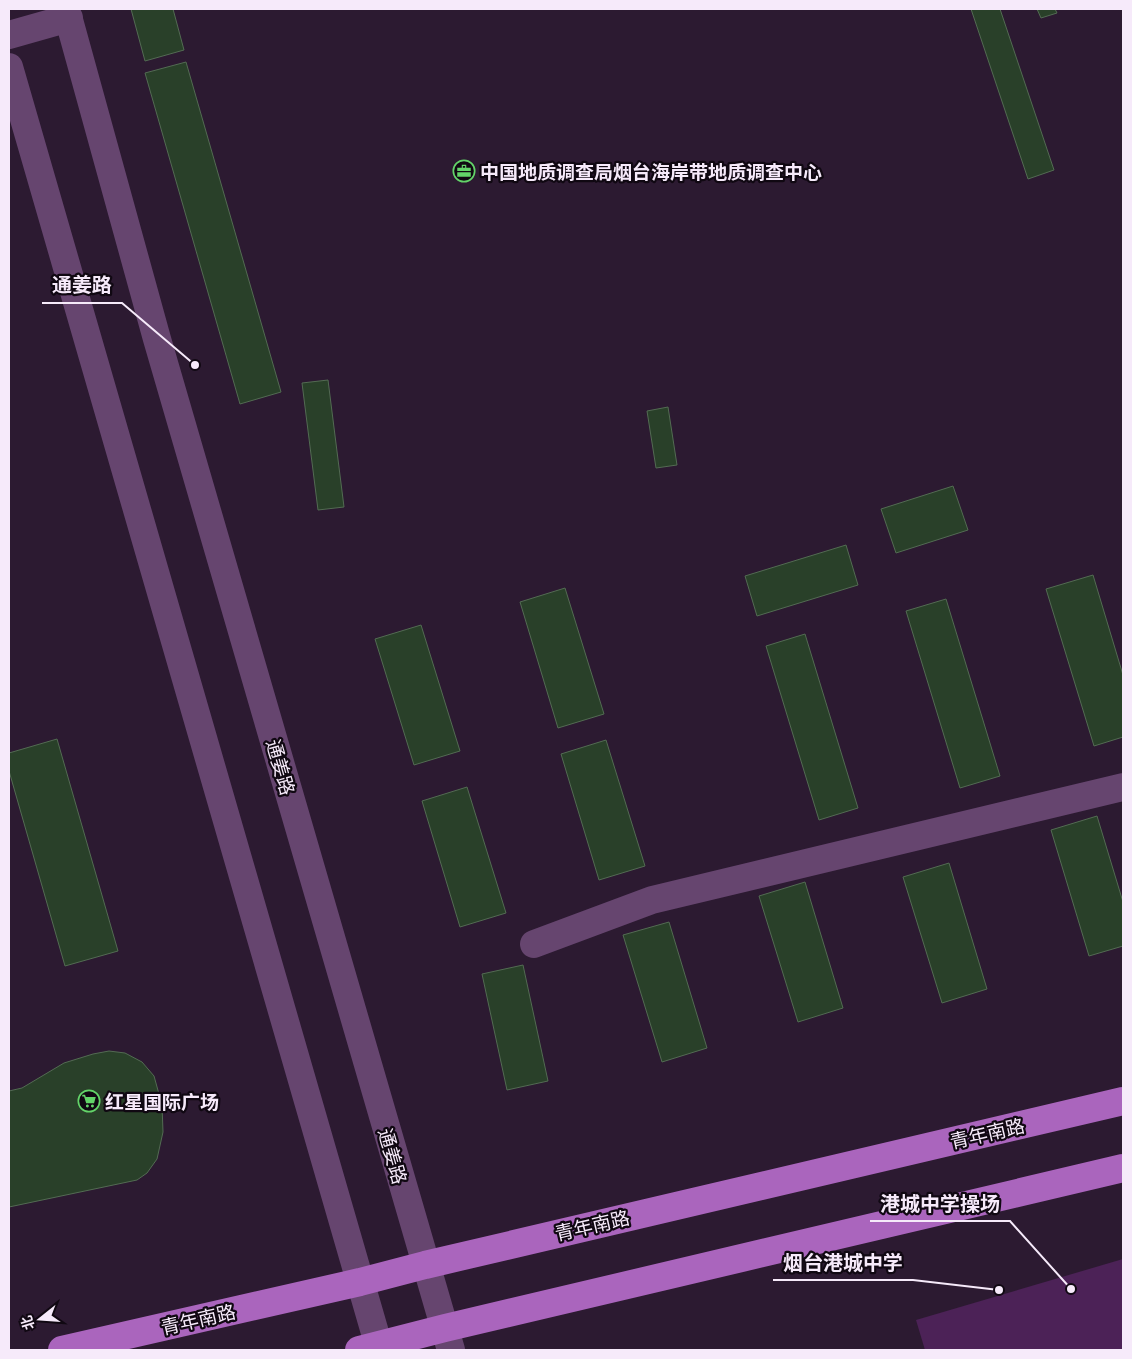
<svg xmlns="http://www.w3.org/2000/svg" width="1132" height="1359" font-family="'Exo 2','Noto Sans SC',sans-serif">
  <rect width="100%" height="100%" fill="#2c1a31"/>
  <path fill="#4c2257" d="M1123 1259V1350H925L916 1320Z"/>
  <path fill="#294029" stroke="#536b53" d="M131 9H173L184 50 145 61Z
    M971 9H1000L1054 170 1028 179Z
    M1037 9H1055L1057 13 1041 18Z
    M186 62 281 392 240 404 145 73Z
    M328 380 344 507 318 510 302 383Z
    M668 407 677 465 656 468 647 411Z
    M953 486 968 530 896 553 881 509Z
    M846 545 858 585 757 616 745 576Z
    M1093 575 1123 675V737L1094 746 1046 589Z
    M565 588 604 714 558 728 520 602Z
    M946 599 1000 776 960 788 906 611Z
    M421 625 460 751 414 765 375 639Z
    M805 634 858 808 819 820 766 646Z
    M57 739 118 951 65 966 9 771V753Z
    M606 740 645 866 599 880 561 754Z
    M467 787 506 913 460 927 422 801Z
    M1097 816 1123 902V946L1089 956 1051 830Z
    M949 863 987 989 942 1003 903 877Z
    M805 882 843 1008 798 1022 759 896Z
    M669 922 707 1048 662 1062 623 935Z
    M523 965 548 1081 507 1090 482 974Z
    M109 1051 125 1053 142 1062 154 1076 162 1105 163 1132 157 1159 147 1173 137 1180 9 1207V1091L22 1088 64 1063 93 1054Z"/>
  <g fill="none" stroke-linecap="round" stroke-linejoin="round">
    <path stroke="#66456f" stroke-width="28" d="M66 9 157 339 451 1350
      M9 35 69 18
      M9 67 380 1350
      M534 944 652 900 1123 787"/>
    <path stroke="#aa65bd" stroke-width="28" d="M62 1350 360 1282 425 1265 1123 1101
      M359 1350 445 1328 1123 1168"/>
  </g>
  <defs>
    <g id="office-ring" transform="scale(1.125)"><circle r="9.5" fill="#100812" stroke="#63d469" stroke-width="1.5"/><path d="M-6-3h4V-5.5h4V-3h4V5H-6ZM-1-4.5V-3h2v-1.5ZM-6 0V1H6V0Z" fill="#63d469"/></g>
    <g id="supermarket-ring" transform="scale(1.125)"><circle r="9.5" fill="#100812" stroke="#63d469" stroke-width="1.5"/><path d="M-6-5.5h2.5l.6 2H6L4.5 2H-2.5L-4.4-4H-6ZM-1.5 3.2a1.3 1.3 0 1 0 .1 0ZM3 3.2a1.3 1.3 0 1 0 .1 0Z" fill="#63d469"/></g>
  </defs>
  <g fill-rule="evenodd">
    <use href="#office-ring" x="464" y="171"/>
    <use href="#supermarket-ring" x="89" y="1101"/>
  </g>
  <g text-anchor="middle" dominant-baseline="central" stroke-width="4.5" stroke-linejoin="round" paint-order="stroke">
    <g font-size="19" font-weight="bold" fill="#f6eafa" stroke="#100812" text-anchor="start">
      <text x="480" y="171">中国地质调查局烟台海岸带地质调查中心</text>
      <text x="105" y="1101">红星国际广场</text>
    </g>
    <g font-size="19" fill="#f6eafa" stroke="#100812">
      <text transform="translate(281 767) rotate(74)">通姜路</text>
      <text transform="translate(987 1133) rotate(-13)">青年南路</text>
      <text transform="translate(393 1156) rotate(74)">通姜路</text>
      <text transform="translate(592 1225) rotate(-13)">青年南路</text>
      <text transform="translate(198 1319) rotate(-13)">青年南路</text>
    </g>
  </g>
  <path fill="none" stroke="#f6eafa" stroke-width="2" d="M195 365L122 303H42M1071 1289L1010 1221H870M999 1290L913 1280H773"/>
  <g fill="#f6eafa" stroke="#100812" stroke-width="2">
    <circle cx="195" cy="365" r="5"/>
    <circle cx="1071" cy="1289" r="5"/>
    <circle cx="999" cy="1290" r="5"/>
  </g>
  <g font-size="20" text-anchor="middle" font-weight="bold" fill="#f6eafa" stroke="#100812" stroke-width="4.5" stroke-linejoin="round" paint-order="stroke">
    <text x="82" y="292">通姜路</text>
    <text x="940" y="1211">港城中学操场</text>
    <text x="843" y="1270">烟台港城中学</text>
  </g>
  <rect width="1132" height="1359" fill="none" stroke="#f6eafa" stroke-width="20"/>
  <g transform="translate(40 1319) rotate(253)" stroke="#100812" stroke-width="4" paint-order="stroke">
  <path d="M0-4L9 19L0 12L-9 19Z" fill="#f6eafa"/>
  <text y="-8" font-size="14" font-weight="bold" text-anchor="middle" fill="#f6eafa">北</text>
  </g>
</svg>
